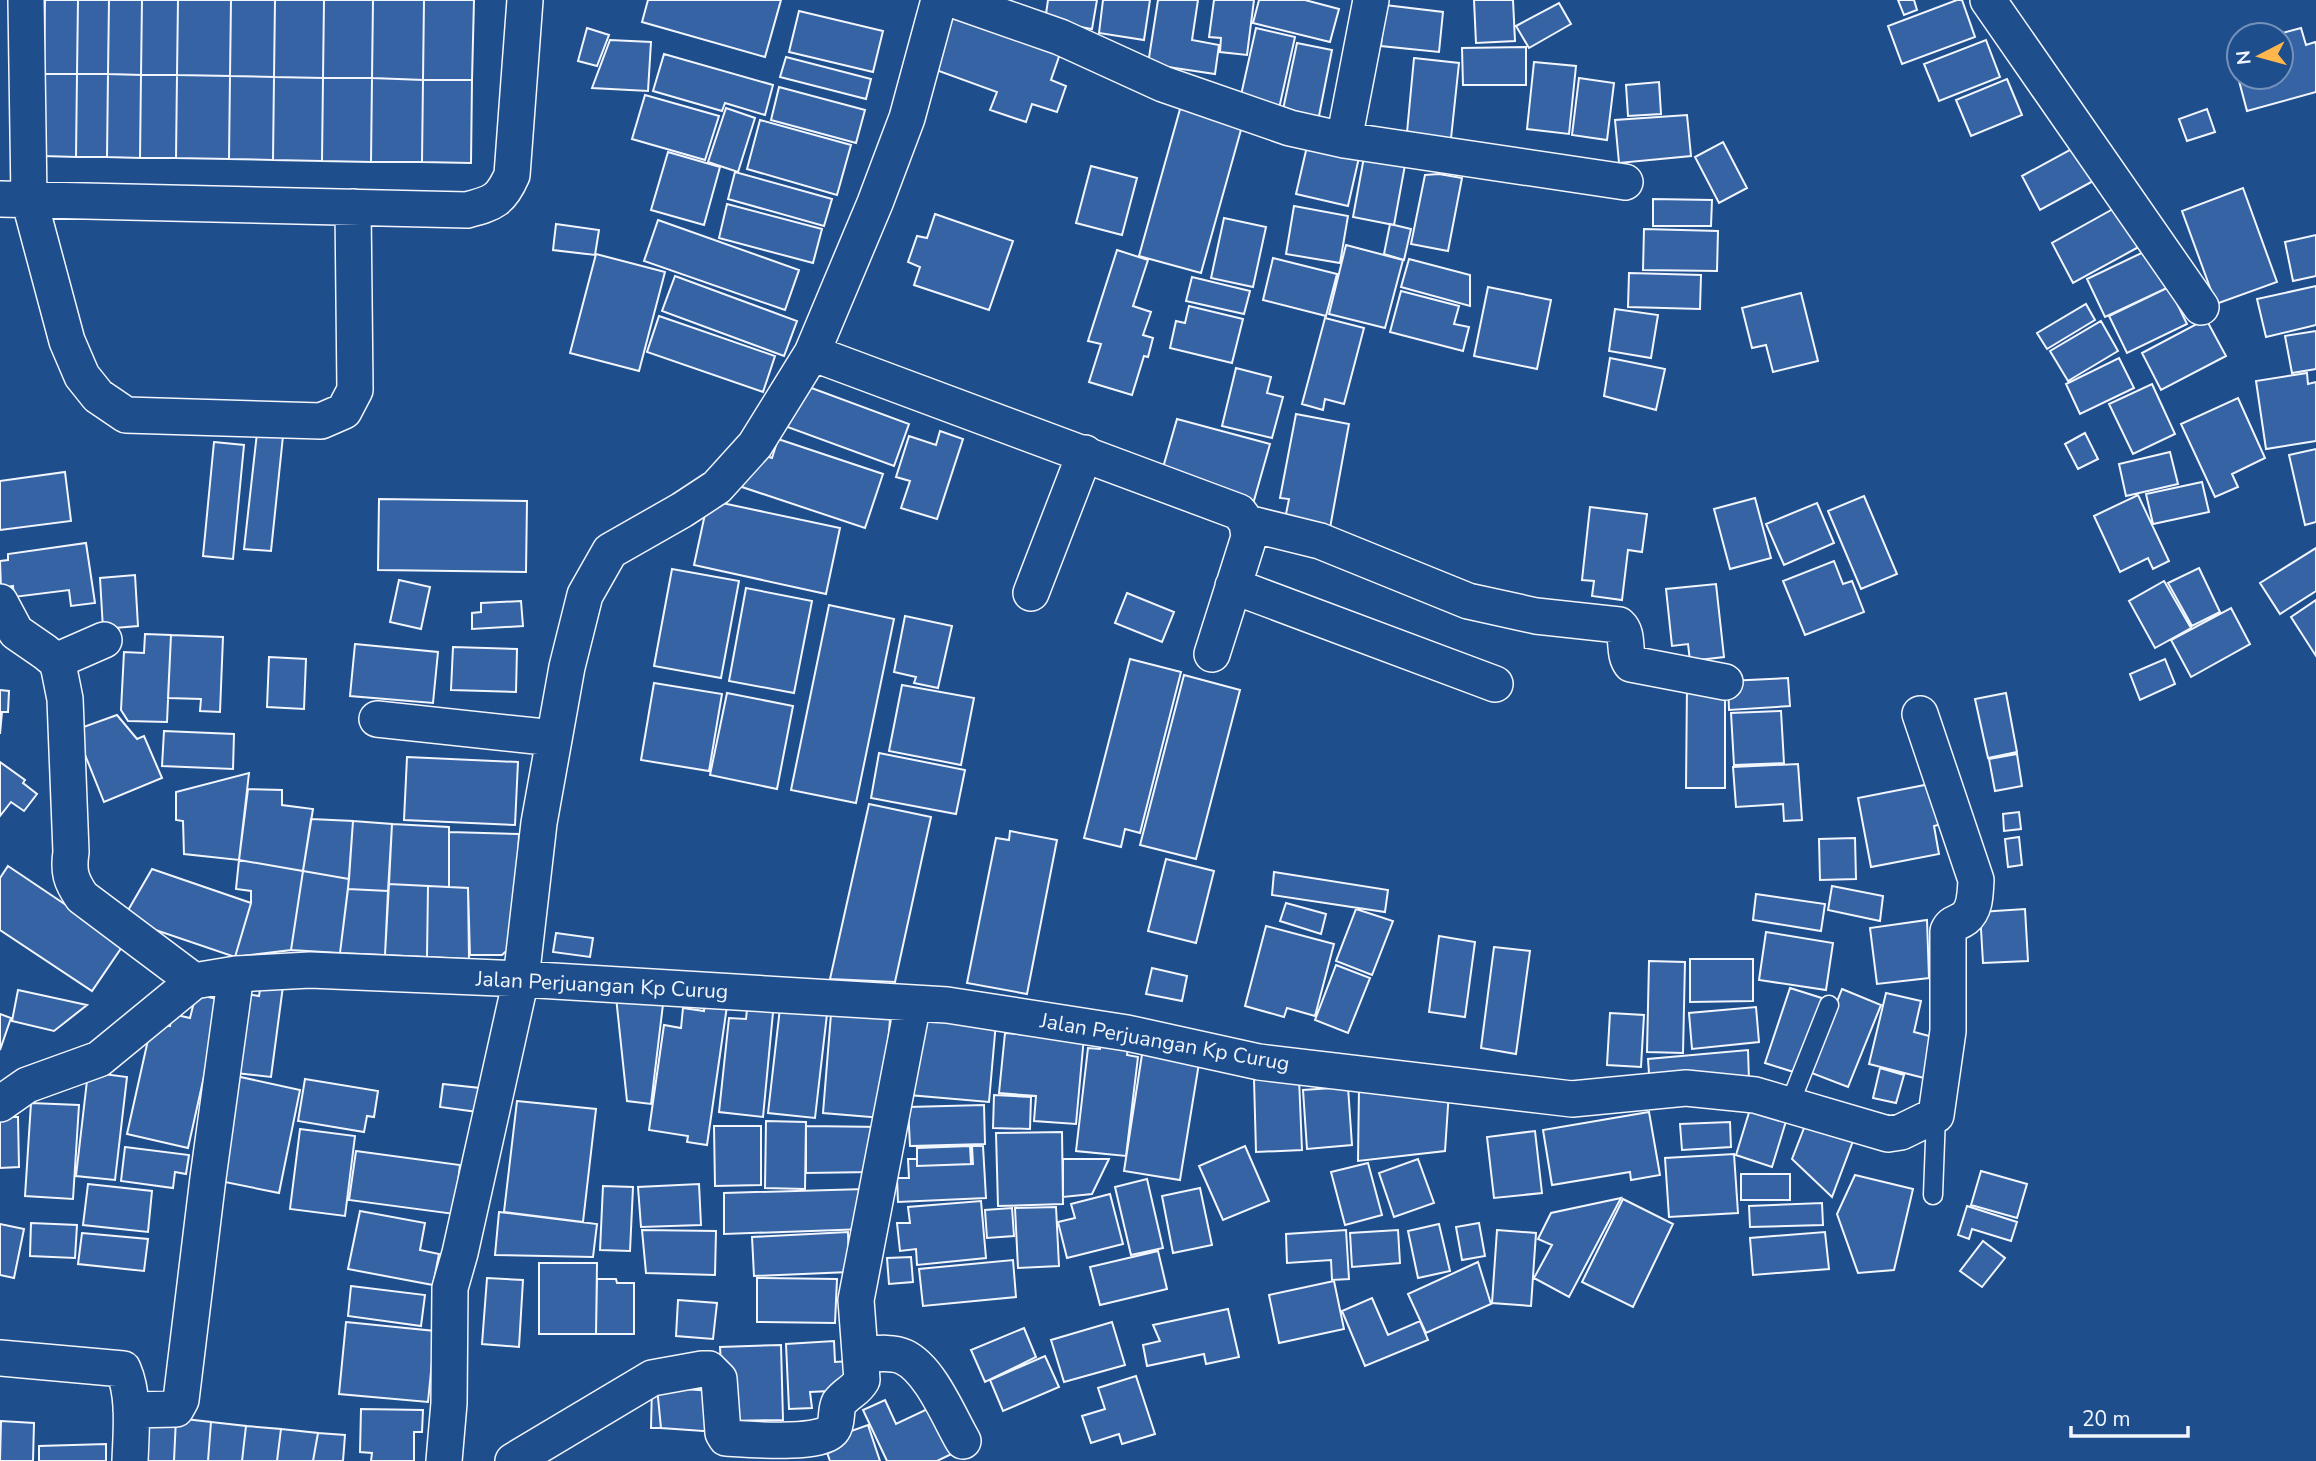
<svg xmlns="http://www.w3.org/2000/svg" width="2316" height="1461" font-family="'Nunito Sans',sans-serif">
  <rect width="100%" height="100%" fill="#1f4e8c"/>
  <path fill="#3563a3" stroke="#f2f6ff" stroke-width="2" d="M45 0H78L77 74H44Z
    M78 0H109L108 74H77Z
    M109 0H142L141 75 108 74Z
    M142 0H178L177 75H141Z
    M178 0H231L230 76 177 75Z
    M231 0H275L274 77 230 76Z
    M275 0H324L323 78 274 77Z
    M324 0H373L372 78H323Z
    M373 0H424L423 80 372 78Z
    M424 0H474L472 80H423Z
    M648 0H781L765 57 642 22Z
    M1048 0H1097L1092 29 1045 21Z
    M1103 0H1150L1144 40 1099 33Z
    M1158 0H1198L1192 40 1219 45 1215 74 1148 64Z
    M1214 0H1254L1247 55 1220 52 1221 38 1209 37Z
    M1259 0H1305L1339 9 1330 42 1253 23Z
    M1474 0H1513L1515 41 1476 43Z
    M1898 0H1914L1917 10 1904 15Z
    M1957 0H1962L1975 37 1902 64 1888 26Z
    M1559 3 1571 24 1529 48 1516 26Z
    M948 4 1063 45 1051 80 1066 86 1057 112 1032 104 1026 122 990 110 997 92 925 66Z
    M1385 5 1443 12 1439 52 1381 46Z
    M799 11 883 31 873 72 789 52Z
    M587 28 609 35 597 66 578 61Z
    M1256 28 1295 37 1278 113 1239 104Z
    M2301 28 2306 45 2315 42 2316 45V92L2247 111 2230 47 2239 45V77H2281V35H2275Z
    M610 40 651 42 648 91 592 88Z
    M1986 40 2000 77 1939 101 1924 64Z
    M1297 43 1332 50 1317 126 1281 119Z
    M1526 47V85H1463L1462 48Z
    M664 54 773 85 765 115 725 103 722 111 653 91Z
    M786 57 871 79 866 99 780 77Z
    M1414 58 1459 63 1450 148 1406 143Z
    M1534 62 1576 66 1569 134 1527 129Z
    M44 74H77L76 157 43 156Z
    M77 74H108L107 157H76Z
    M108 74 141 75 140 158 107 157Z
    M141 75H177L176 158H140Z
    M177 75 230 76 229 159 176 158Z
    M230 76 274 77 273 160 229 159Z
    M274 77 323 78 322 161 273 160Z
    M323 78H372L371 162 322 161Z
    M372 78 423 80 422 162H371Z
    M1579 78 1614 83 1607 140 1572 135Z
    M2007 79 2022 115 1971 136 1956 100Z
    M423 80H472L471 163 422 162Z
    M1659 82 1661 114 1628 116 1626 85Z
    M779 87 865 110 856 143 771 120Z
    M645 95 719 116 705 160 632 139Z
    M1182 102 1244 119 1201 273 1139 256Z
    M726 108 755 118 738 172 708 162Z
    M2207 109 2215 132 2187 141 2179 119Z
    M1687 115 1691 156 1619 163 1615 120Z
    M760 120 851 145 837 195 747 169Z
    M1308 142 1360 153 1348 206 1296 194Z
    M1723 142 1747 188 1719 203 1695 157Z
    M2077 146 2095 180 2040 210 2022 176Z
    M668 152 720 167 704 225 651 210Z
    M1364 157 1405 165 1394 225 1353 217Z
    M1091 166 1137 178 1122 235 1076 223Z
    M735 172 832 199 824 226 728 199Z
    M1439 174 1462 178 1448 251 1411 244 1425 175Z
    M2243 188 2277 282 2216 304 2182 211Z
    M1653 199 1712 200 1711 226H1653Z
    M727 204 822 229 813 263 719 238Z
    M2122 204 2144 244 2073 283 2052 243Z
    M1294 206 1348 216 1340 263 1286 254Z
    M935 214 1013 241 989 310 914 285 920 267 908 262 917 236 927 238Z
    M1224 218 1266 227 1253 287 1211 278Z
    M658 220 799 270 785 310 644 261Z
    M556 224 599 230 595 255 553 250Z
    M1390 224 1411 229 1404 260 1384 254Z
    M1644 229 1718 231 1717 271 1643 270Z
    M2316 235V276L2293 281 2285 242Z
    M1346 245 1403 260 1385 328 1329 314Z
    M2150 249 2169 287 2105 317 2087 279Z
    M1117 250 1148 260 1133 306 1151 312 1143 335 1153 338 1148 357 1144 356 1132 395 1089 382 1101 344 1088 341Z
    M596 254 665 272 639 371 570 353Z
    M1273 258 1337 274 1326 316 1263 300Z
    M1409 259 1470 275V306L1401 287Z
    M1629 273 1701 275 1700 309 1628 307Z
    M675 276 797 321 784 356 662 311Z
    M1192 277 1250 291 1244 314 1186 301Z
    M2316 286V325L2266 337 2257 299Z
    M1488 287 1551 300 1537 369 1474 356Z
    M2169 287 2187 324 2127 353 2109 316Z
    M1401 291 1459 306 1454 324 1469 327 1463 351 1390 332Z
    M1801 293 1818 361 1773 372 1766 345 1752 348 1742 308Z
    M2086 304 2095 320 2047 349 2037 333Z
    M1189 306 1243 319 1232 363 1170 348 1176 321 1185 323Z
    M1615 309 1658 315 1651 358 1609 351Z
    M659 316 775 356 763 392 647 352Z
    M1325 318 1364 328 1344 404 1325 399 1323 410 1302 404Z
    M2206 319 2226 356 2161 390 2142 353Z
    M2101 321 2118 351 2068 381 2050 351Z
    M2316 331V369L2292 373 2285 336Z
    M1610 358 1665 369 1656 410 1604 396Z
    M2119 358 2134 388 2080 414 2066 384Z
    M1236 368 1271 377 1267 393 1283 397 1272 438 1222 426Z
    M2307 373 2308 384 2316 382V441L2266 449 2256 381Z
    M798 383 909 424 894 466 782 425Z
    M2152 384 2175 434 2133 454 2109 404Z
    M2238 398 2265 458 2232 474 2238 487 2215 497 2181 424Z
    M1296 414 1349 424 1330 528 1285 519 1289 499 1280 498Z
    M1177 419 1270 444 1253 504 1160 478Z
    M940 431 963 439 937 519 901 508 910 481 896 477 909 436 936 445Z
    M257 433 283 436 271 551 244 549Z
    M2085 433 2098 459 2078 469 2065 444Z
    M778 439 883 474 865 528 742 487 754 452 772 458Z
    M214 442 244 445 233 559 203 556Z
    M2316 449V522L2305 525 2289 455Z
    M2170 452 2178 484 2126 496 2119 464Z
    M65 472 71 521 0 530V481Z
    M2202 482 2209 512 2153 524 2146 494Z
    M2138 495 2169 561 2153 569 2148 558 2120 572 2094 516Z
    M1864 496 1897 574 1861 589 1828 511Z
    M1755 498 1771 558 1730 569 1714 509Z
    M379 499 527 501 526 572 378 570Z
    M708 500 840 528 826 594 694 565Z
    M1817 503 1834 543 1784 565 1766 524Z
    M1590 507 1647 514 1642 552 1628 550 1622 600 1592 596 1594 581 1582 580Z
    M86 543 95 603 71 606 69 590 14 597 13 586 1 588 0 561 8 560V554Z
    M2316 548V591L2280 614 2260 583Z
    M1834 561 1843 584 1852 581 1864 612 1805 635 1783 581Z
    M2199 568 2220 612 2192 626 2168 583Z
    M672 569 739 581 721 678 654 666Z
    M135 575 138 626 103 629 100 578Z
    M399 580 430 587 421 629 390 622Z
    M2164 581 2191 628 2155 648 2129 601Z
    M1716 584 1724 657 1690 661 1688 644 1672 646 1666 589Z
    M746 588 812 601 794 693 729 681Z
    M1127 593 1174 612 1162 642 1115 623Z
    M2316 600V656L2291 617Z
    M521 601 523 626 472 629V613L481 612V603Z
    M829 605 894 619 856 803 791 790Z
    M2231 608 2250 644 2191 677 2171 640Z
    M905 616 952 626 938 688 914 683 916 677 894 672Z
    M145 634 171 635 167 722 128 721 121 710 124 652 144 653Z
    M171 635 223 637 220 712 200 711 201 699 168 698Z
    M355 644 438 652 433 703 350 696Z
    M453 647 517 649 516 692 451 690Z
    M269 657 306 659 304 709 267 707Z
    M1130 659 1181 672 1140 833 1125 829 1121 847 1084 838Z
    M2165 659 2175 684 2140 700 2130 674Z
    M1184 675 1240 690 1196 859 1140 845Z
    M1788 678 1790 706 1729 710 1728 681Z
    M654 683 722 694 709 771 641 760Z
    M1687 684H1725V788H1686Z
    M902 685 974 698 961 765 889 751Z
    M0 690 9 691 8 712H2L0 734Z
    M727 693 793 706 777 789 710 775Z
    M2006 693 2017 752 1988 758 1975 699Z
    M1781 711 1784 763 1734 765 1731 713Z
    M117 715 137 739 144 736 162 778 104 802 75 730Z
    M164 731 234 734 233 769 162 766Z
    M879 753 965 770 956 814 871 798Z
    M2017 754 2022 786 1995 791 1989 759Z
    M407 757 518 762 515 825 404 820Z
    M0 762 25 780 23 783 37 794 24 811 11 802 0 816Z
    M1798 764 1802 820 1784 821 1783 804 1736 807 1733 767Z
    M249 773 239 860 184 854 183 821 176 820V792Z
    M1935 783 1942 824 1934 826 1939 854 1871 867 1858 798Z
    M248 789 282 790V805L313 809 303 871 239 860Z
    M869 804 931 817 895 982 830 979Z
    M2019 812 2021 829 2004 831 2003 814Z
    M311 819 353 821 349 879 303 871Z
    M353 821 392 824 388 891 348 889Z
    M392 824 449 827V887L389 884Z
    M1010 831 1057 840 1027 994 967 983 996 838 1009 840Z
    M449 832 519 834 515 943 502 955H470L468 888 449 887Z
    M2019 837 2022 865 2008 867 2005 839Z
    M1855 838 1856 879 1820 880 1819 839Z
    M1166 859 1214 871 1196 943 1148 931Z
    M239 860 303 871 291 950 235 957 251 903V891L236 889Z
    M8 866 124 944 92 991 0 930V878Z
    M152 869 251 903 235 957 123 919Z
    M303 871 349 879 340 953 291 950Z
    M1274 872 1388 890 1385 912 1272 895Z
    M389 884 428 886 427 957 385 955Z
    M428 886 468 888 469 959 427 957Z
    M1832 886 1883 896 1880 921 1828 910Z
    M348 889 388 891 385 955 340 953Z
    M1756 894 1825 904 1821 931 1753 920Z
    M1286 903 1326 914 1321 934 1280 921Z
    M1356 909 1393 921 1372 975 1336 961Z
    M2025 909 2028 961 1983 963 1980 912Z
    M1927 920 1929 978 1877 984 1870 928Z
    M1266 926 1334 944 1315 1016 1287 1008 1284 1017 1245 1006Z
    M1766 932 1833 943 1826 990 1759 980Z
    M556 933 593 938 590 957 553 952Z
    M1439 936 1475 942 1465 1017 1429 1012Z
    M1494 947 1530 951 1516 1054 1481 1048Z
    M1690 959H1753V1001L1690 1002Z
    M1649 961 1685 962 1683 1053 1647 1052Z
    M1336 965 1370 978 1348 1033 1315 1020Z
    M1152 968 1187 976 1182 1001 1146 994Z
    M261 983 283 986 271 1077 236 1073 245 994 259 996Z
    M1790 988 1828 1000 1800 1074 1765 1063Z
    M1842 989 1881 1005 1848 1087 1809 1072Z
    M18 990 87 1005 54 1031 12 1021Z
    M1886 993 1921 1001 1914 1032 1933 1037 1924 1078 1869 1064Z
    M196 994 221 1000 188 1148 127 1134 152 1022 170 1026 172 1014 190 1018Z
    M664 996 651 1104 627 1101 616 997Z
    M706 996 728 999 707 1145 687 1142 688 1136 649 1130 664 1025 681 1028 683 1008 704 1011Z
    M748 1000 774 1002 763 1117 719 1112 729 1018 746 1019Z
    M1756 1007 1759 1042 1692 1049 1689 1013Z
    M780 1008 827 1014 815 1118 768 1113Z
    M1610 1013 1644 1015 1641 1067 1607 1065Z
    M0 1014 11 1018 0 1050Z
    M831 1014 890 1019 882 1118 823 1113Z
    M917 1015 996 1022 989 1102 909 1095Z
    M1085 1026 1076 1124 1034 1121 1036 1096 999 1093 1005 1033 1042 1036Z
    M1101 1038 1129 1041 1127 1055 1138 1057 1126 1156 1076 1151 1088 1048 1100 1049Z
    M1143 1048 1200 1057 1180 1180 1124 1171Z
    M1748 1050 1749 1081 1650 1088 1648 1059Z
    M1880 1068 1904 1075 1896 1103 1873 1098Z
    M88 1072 127 1077 115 1180 76 1176Z
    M236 1076 300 1090 279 1193 215 1180Z
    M1299 1078 1302 1150 1256 1152 1254 1079Z
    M305 1079 378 1091 374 1117 367 1116 364 1132 298 1121Z
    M443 1084 480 1088 478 1112 440 1107Z
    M1348 1087 1352 1145 1307 1149 1303 1090Z
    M1359 1088 1449 1091 1445 1151 1358 1161Z
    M994 1095 1031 1097 1030 1129 993 1128Z
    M517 1101 596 1109 583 1222 504 1212Z
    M31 1103 79 1105 73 1199 25 1196Z
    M984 1105 985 1144 910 1146 908 1107Z
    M1751 1106 1787 1118 1772 1167 1736 1155Z
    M1649 1112 1660 1175 1631 1180 1630 1172 1552 1185 1543 1130Z
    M0 1117H18L19 1167 0 1168Z
    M766 1121 806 1122 805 1189 765 1188Z
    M1730 1122 1731 1147 1682 1150 1680 1124Z
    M1806 1123 1853 1141 1832 1197 1792 1159Z
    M714 1126H761V1185L715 1186Z
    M806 1126 883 1127 872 1172 806 1173Z
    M300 1129 355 1136 345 1216 290 1209Z
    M1535 1131 1542 1193 1494 1198 1487 1137Z
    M1062 1132 1063 1204 998 1206 996 1133Z
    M970 1146 971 1164 917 1166V1148Z
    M972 1146H983L986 1198 898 1202 897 1178H909L908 1159H917V1166L973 1164Z
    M1245 1146 1269 1201 1223 1220 1199 1166Z
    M125 1147 189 1155 186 1174 175 1172 173 1188 121 1181Z
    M356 1151 460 1165 454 1214 349 1200Z
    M1734 1154 1738 1213 1669 1217 1665 1158Z
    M1063 1159H1109L1092 1194 1063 1197Z
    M1418 1159 1434 1203 1394 1217 1379 1173Z
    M1368 1163 1382 1215 1345 1225 1331 1172Z
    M1981 1171 2027 1184 2017 1218 1971 1205Z
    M1741 1174H1790V1200H1741Z
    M1855 1175 1913 1189 1894 1270 1858 1273 1837 1214Z
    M1147 1179 1163 1248 1131 1255 1115 1187Z
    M88 1184 152 1191 148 1232 83 1225Z
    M699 1184 701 1225 641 1227 638 1187Z
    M603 1186 633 1187 630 1251 600 1250Z
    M1200 1188 1212 1245 1173 1253 1162 1196Z
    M865 1189 866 1229 724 1234V1193Z
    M1110 1194 1123 1244 1067 1258 1058 1222 1075 1218 1071 1204Z
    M1621 1198 1569 1297 1534 1278 1552 1245 1538 1239 1551 1213Z
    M1623 1199 1673 1224 1633 1307 1582 1282Z
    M981 1201 986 1258 917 1265 916 1249 900 1251 897 1223H910L908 1207Z
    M1822 1203 1823 1225 1750 1227 1749 1206Z
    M1967 1206 2017 1222 2011 1241 1972 1229 1969 1239 1958 1235Z
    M1056 1207 1059 1266 1018 1268 1015 1208Z
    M1012 1208 1014 1236 987 1238 985 1210Z
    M360 1211 425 1223 420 1250 439 1254 433 1285 348 1269Z
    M499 1212 597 1224 593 1257 495 1255Z
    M31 1223 77 1225 75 1258 30 1256Z
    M1479 1223 1485 1256 1462 1260 1456 1227Z
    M0 1224 24 1229 14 1278 0 1275Z
    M1439 1224 1450 1271 1418 1278 1408 1231Z
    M642 1230 716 1231 715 1275 646 1273Z
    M1346 1230 1349 1279 1332 1280 1331 1260 1287 1263 1286 1234Z
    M1398 1230 1400 1263 1352 1267 1350 1233Z
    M1497 1230 1536 1233 1531 1306 1492 1303Z
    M848 1232 849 1272 754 1276 752 1237Z
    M1825 1232 1829 1269 1753 1275 1750 1238Z
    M82 1233 148 1239 144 1271 78 1264Z
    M1983 1241 2005 1258 1982 1287 1960 1271Z
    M1158 1251 1167 1289 1100 1305 1090 1267Z
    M911 1257 913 1282 889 1284 887 1258Z
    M1013 1260 1016 1297 923 1306 919 1269Z
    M1478 1262 1491 1304 1426 1333 1408 1294Z
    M539 1263H597L596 1334H539Z
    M487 1278 523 1280 519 1347 482 1344Z
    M757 1278 837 1279 835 1323 757 1322Z
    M597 1279H616L617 1283H634V1334H596Z
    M1334 1281 1344 1329 1279 1343 1269 1295Z
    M351 1286 425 1295 421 1326 348 1316Z
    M1372 1298 1388 1335 1420 1321 1428 1340 1365 1366 1342 1311Z
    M678 1300 717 1303 713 1339 676 1336Z
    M1228 1309 1239 1357 1206 1364 1204 1354 1147 1366 1143 1345 1160 1341 1153 1325Z
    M346 1322 435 1331 428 1402 339 1394Z
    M1112 1322 1125 1365 1064 1382 1051 1340Z
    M1024 1328 1036 1357 985 1382 971 1350Z
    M834 1341 835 1362 850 1361 851 1390 810 1392 812 1408 789 1409 786 1344Z
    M781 1345 783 1420 724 1421 720 1347Z
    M1045 1356 1059 1387 1003 1411 990 1380Z
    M1136 1376 1155 1434 1122 1444 1119 1434 1091 1443 1082 1416 1105 1409 1098 1388Z
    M652 1386 657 1387 661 1428H651Z
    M657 1387 712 1391 717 1432 661 1428Z
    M885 1400 896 1424 938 1404 960 1450 937 1461H887L863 1410Z
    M361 1409 423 1410 422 1432H414V1461H371L372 1453 360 1452Z
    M145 1416 176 1418 174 1461H143Z
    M176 1418 211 1422 208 1461H174Z
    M1 1421 34 1423 33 1461H0Z
    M211 1422 246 1426 242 1461H208Z
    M868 1425 880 1461H830L823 1441Z
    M246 1426 281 1429 277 1461H242Z
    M281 1429 318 1433 313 1461H277Z
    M318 1433 345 1435 343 1461H313Z
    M106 1444V1461H39V1446Z"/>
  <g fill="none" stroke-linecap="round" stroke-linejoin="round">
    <g stroke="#f2f6ff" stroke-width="21">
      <path id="lane" d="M1789 1106 1829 1005
        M1933 1195 1936 1115"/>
    </g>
    <g stroke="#f2f6ff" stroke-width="38">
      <path id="street" d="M26 0 29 199 67 341 82 376 98 396 126 415 321 421 344 411 355 390 353 207
        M954 0 1060 37 1163 84 1290 128 1344 140 1625 182
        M1988 0 2201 307
        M1344 140 1371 0
        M0 199 467 210C494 203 501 200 512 175L525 0
        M812 353 1239 512 1247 523 1249 537 1212 654
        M1247 523 1320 541 1468 601 1536 616 1619 625C1630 635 1622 652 1631 664L1725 682
        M1233 586 1495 684
        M1031 593 1085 453
        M0 602 16 632 45 652 56 661 59 669 65 699 71 852C68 872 71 881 82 897L194 981
        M56 661 104 640
        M377 719 554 738
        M0 1104 27 1085 99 1059 194 981 236 974 310 970 521 979 947 1005 1127 1033 1259 1062 1572 1099 1686 1088 1755 1095 1888 1134 1901 1132 1936 1115 1948 1031V931C1952 922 1957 924 1965 918 1976 909 1975 893 1976 880L1920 714
        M861 1355C874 1354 892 1351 904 1357 930 1369 949 1417 963 1441
        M0 1358 123 1369C135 1396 131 1432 130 1461
        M131 1410 176 1409 181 1400 208 1178 236 974
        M444 1461 449 1403 450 1288 460 1253 521 979 539 823 567 667 585 595 610 551 682 510 717 487 755 445 812 353 875 203 907 118 939 0
        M513 1461 652 1378 702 1369H709L719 1379 723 1433 726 1438C746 1439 823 1446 833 1429 838 1422 835 1411 839 1403 846 1393 856 1391 862 1380L856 1300 913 1003"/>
    </g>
    <use href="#lane" stroke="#1f4e8c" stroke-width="18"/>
    <use href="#street" stroke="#1f4e8c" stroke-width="35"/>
  </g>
  <g text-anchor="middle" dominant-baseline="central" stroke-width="5" stroke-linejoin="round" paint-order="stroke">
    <g font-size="21" fill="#f2f6ff" stroke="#1f4e8c">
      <text transform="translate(602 985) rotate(3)">Jalan Perjuangan Kp Curug</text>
      <text transform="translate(1165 1042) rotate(10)">Jalan Perjuangan Kp Curug</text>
    </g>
  </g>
  <g transform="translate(2260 56) rotate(264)"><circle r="33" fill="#1f4e8c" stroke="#7391ba" stroke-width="2"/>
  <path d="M0-5L12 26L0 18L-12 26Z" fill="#ffb74d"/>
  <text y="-10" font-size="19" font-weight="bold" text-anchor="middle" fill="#f2f6ff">N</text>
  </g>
  <path d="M2071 1426v10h117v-10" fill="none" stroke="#f2f6ff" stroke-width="3.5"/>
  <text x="2082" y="1426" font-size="21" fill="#f2f6ff" stroke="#1f4e8c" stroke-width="5" paint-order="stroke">20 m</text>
</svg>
